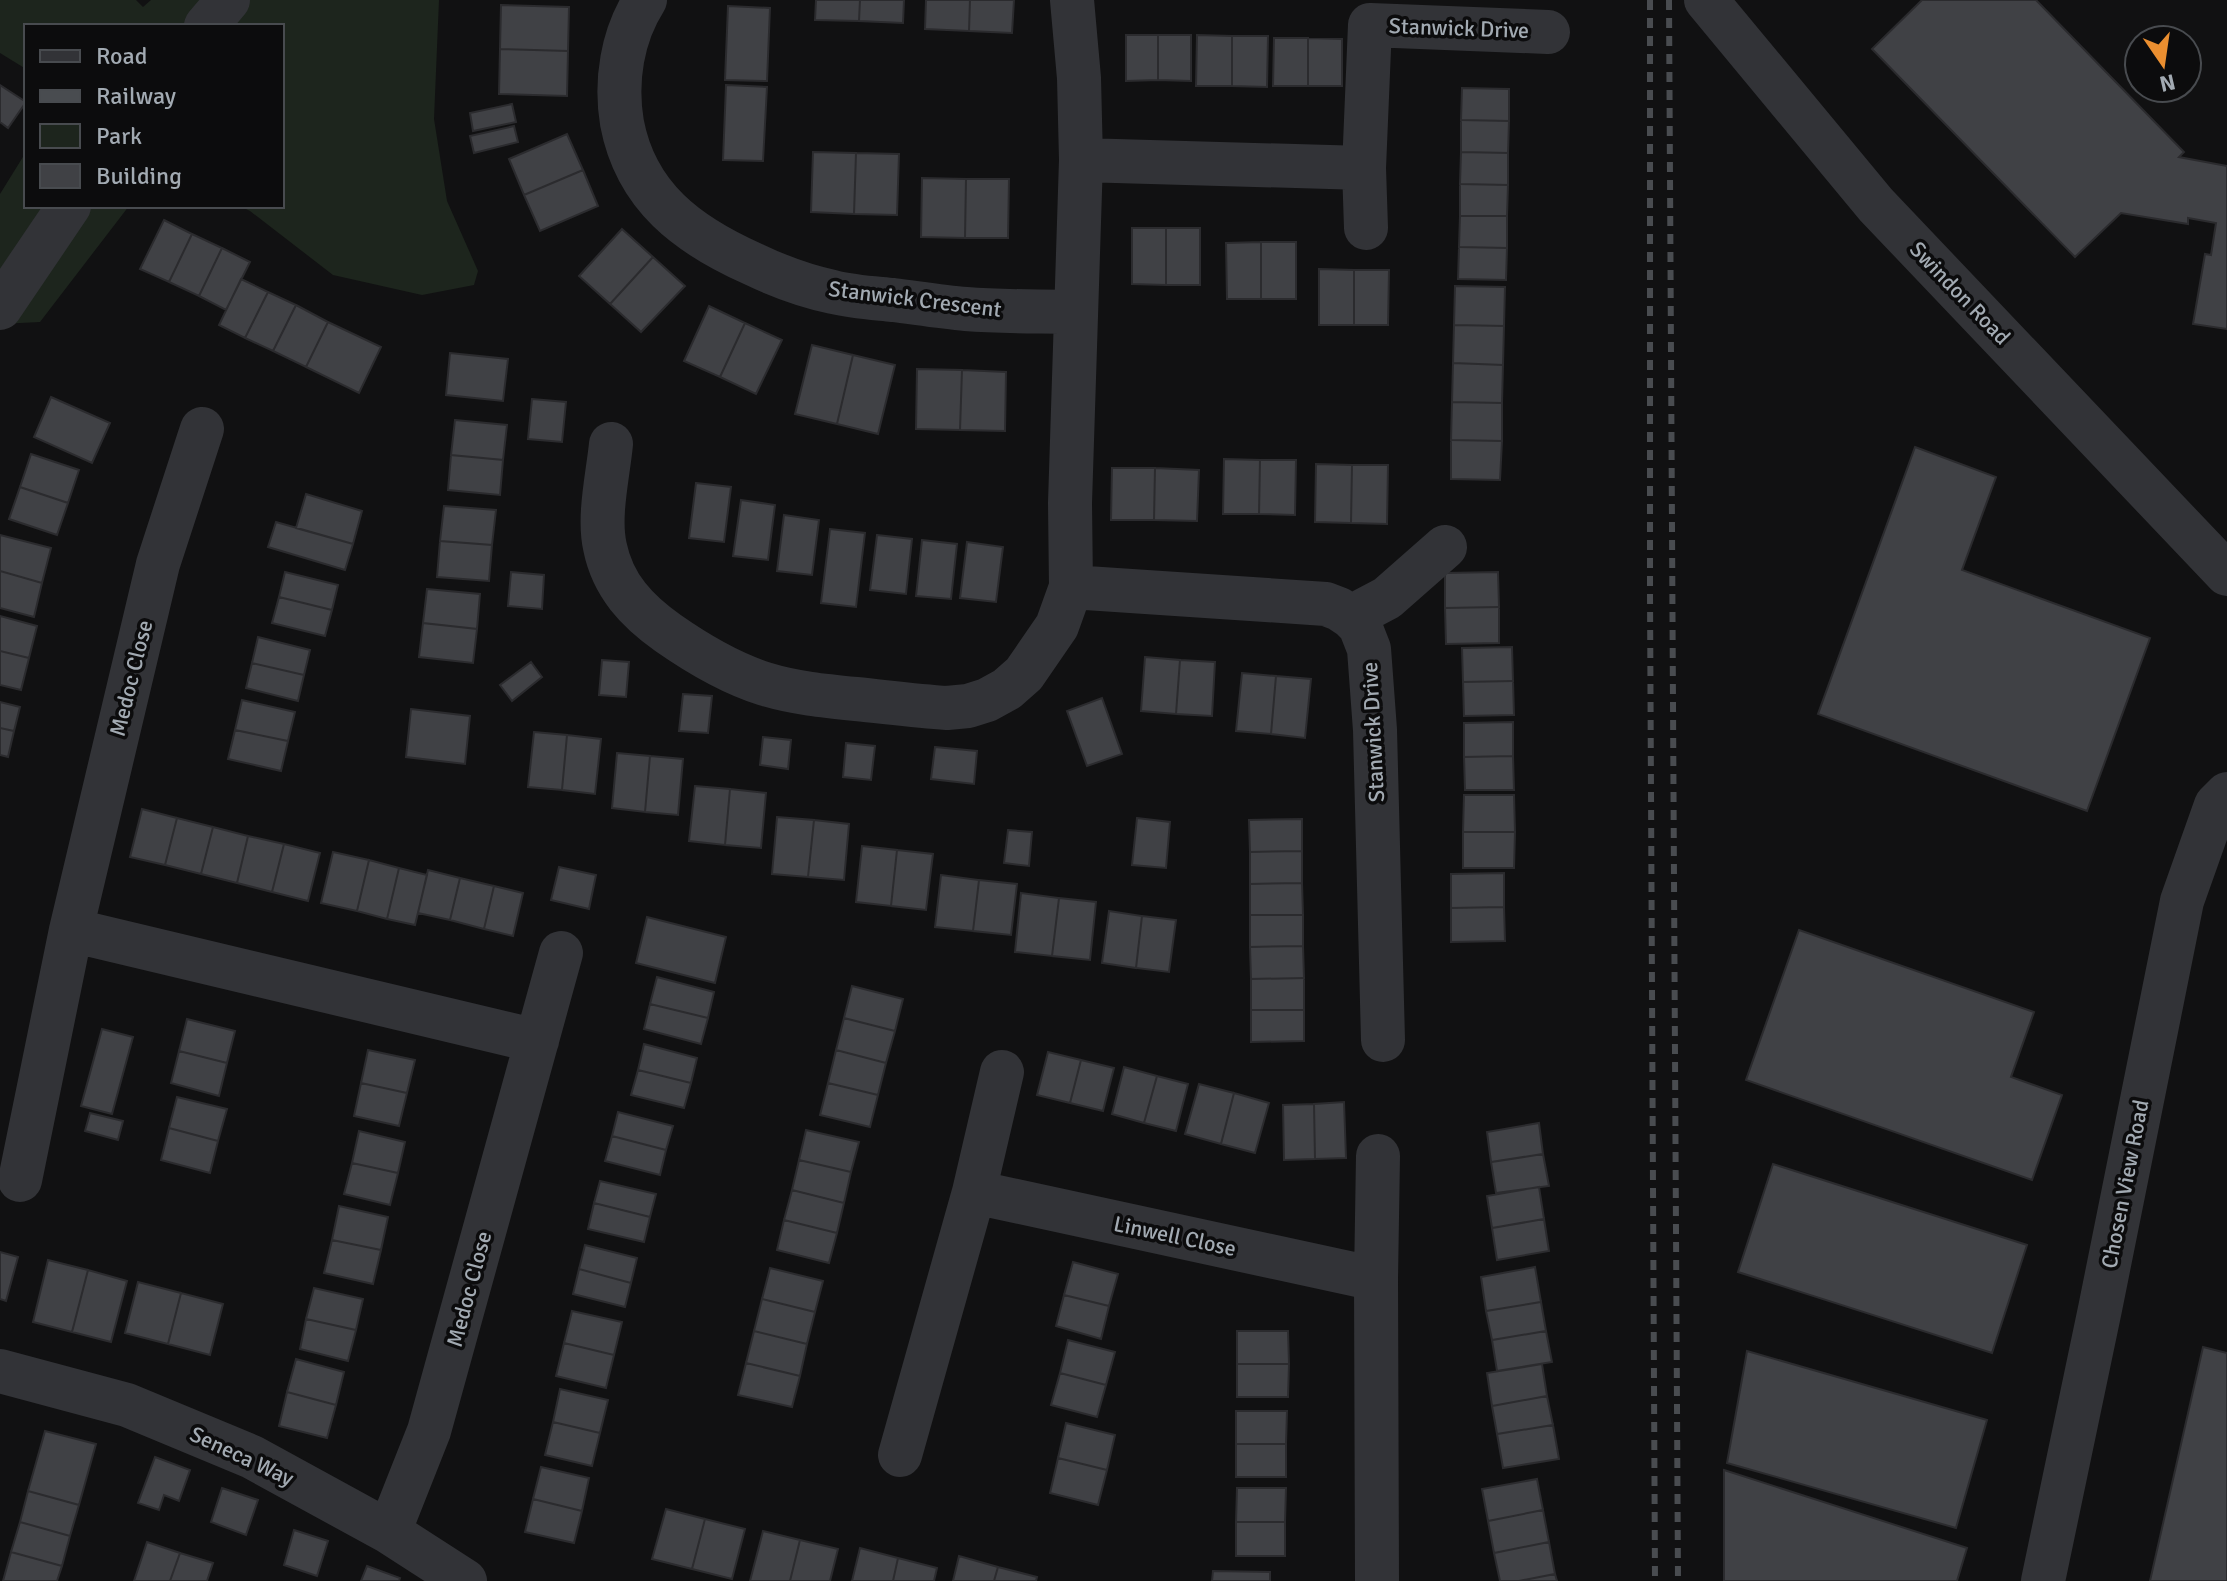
<svg xmlns="http://www.w3.org/2000/svg" width="2227" height="1581" font-family="Signika,sans-serif">
  <rect width="100%" height="100%" fill="#111112"/>
  <path fill="#1d251d" d="M0 0H136L143 7 151 0H439L434 119 447 201 478 271 474 285 422 295 333 275 250 211 240 206H282V26H26V69L0 53Z
    M26 152V206H129L40 322 0 324V194Z"/>
  <path fill="#404145" stroke="#2b2b2e" stroke-width="2" d="M816 0H860L859 21 815 20Z
    M860 0H904L903 23 859 21Z
    M926 0H970L969 31 925 29Z
    M970 0H1014L1012 33 969 31Z
    M1922 0H2036L2184 152 2179 157 2227 166V329L2193 324 2205 254 2211 255 2216 223 2188 218V224L2121 213 2075 257 1872 49Z
    M501 5 569 7 568 51 500 49Z
    M728 6 770 8 767 81 725 80Z
    M1126 35H1158V80L1126 81Z
    M1158 35H1191V81L1158 80Z
    M1197 35 1232 36V86H1196Z
    M1232 36H1268L1267 87 1232 86Z
    M1274 38H1308V86H1273Z
    M1308 38 1342 39V86H1308Z
    M500 49 568 51 567 96 499 94Z
    M0 85 26 102 8 128 0 122Z
    M726 85 767 87 763 161 723 160Z
    M1462 88 1509 89V121L1461 120Z
    M512 104 516 122 473 131 470 113Z
    M1461 120 1509 121 1508 153 1461 152Z
    M514 126 518 142 474 153 470 136Z
    M567 134 583 170 524 195 509 159Z
    M813 152 856 153 854 214 811 212Z
    M1461 152 1508 153V185L1460 184Z
    M856 153 899 154 897 215 854 214Z
    M583 170 598 206 540 231 524 195Z
    M922 178 966 179 965 238 921 237Z
    M966 179H1009L1008 238H965Z
    M1460 184 1508 185 1507 216H1460Z
    M1460 216H1507V248L1459 247Z
    M164 220 192 234 169 282 140 269Z
    M1132 228H1166V285L1132 284Z
    M1166 228H1200V285H1166Z
    M622 229 653 257 610 304 579 276Z
    M192 234 222 248 199 296 169 282Z
    M1261 242V299H1227L1226 243Z
    M1261 242H1296V299H1261Z
    M1459 247 1507 248 1506 280 1458 279Z
    M222 248 250 262 226 310 199 296Z
    M653 257 685 286 641 332 610 304Z
    M1319 269 1354 270V325H1319Z
    M1354 270H1389L1388 325H1354Z
    M241 279 268 292 245 338 219 325Z
    M1455 286 1505 287 1504 326 1454 325Z
    M268 292 296 305 273 351 245 338Z
    M296 305 328 322 306 367 273 351Z
    M709 306 745 323 720 377 684 361Z
    M328 322 381 347 359 393 306 367Z
    M745 323 782 340 756 394 720 377Z
    M1454 325 1504 326 1503 365 1453 363Z
    M812 345 853 355 837 424 795 414Z
    M450 353 508 359 503 401 446 395Z
    M853 355 895 365 878 434 837 424Z
    M1453 363 1503 365 1502 403 1452 402Z
    M917 369 962 370 960 430 916 429Z
    M962 370 1006 372 1005 431 960 430Z
    M51 397 110 423 92 463 34 437Z
    M532 399 566 402 562 442 528 439Z
    M1452 402 1502 403V441L1451 440Z
    M455 420 507 425 503 460 451 455Z
    M1451 440 1502 441 1500 480 1451 479Z
    M1915 447 1996 477 1962 570 2150 638 2087 811 1818 714Z
    M31 454 79 470 68 503 20 487Z
    M451 455 503 460 500 495 448 490Z
    M1224 459 1260 460 1259 514H1223Z
    M1260 460H1296L1295 515 1259 514Z
    M1316 464 1352 465 1351 523 1315 522Z
    M1352 465H1388L1387 524 1351 523Z
    M1112 468H1155L1154 520H1111Z
    M1155 468 1199 470 1197 521 1154 520Z
    M696 483 731 487 724 542 689 538Z
    M20 487 68 503 57 535 9 519Z
    M306 494 362 511 353 544 296 528Z
    M741 500 775 505 768 560 733 556Z
    M444 506 496 510 492 545 440 541Z
    M784 515 819 520 812 575 777 571Z
    M276 522 353 544 345 570 268 547Z
    M830 529 865 533 856 607 821 603Z
    M0 535 51 548 42 583 0 571Z
    M877 535 912 539 906 594 870 590Z
    M922 540 957 544 951 599 916 596Z
    M440 541 492 545 489 581 437 577Z
    M967 542 1003 547 996 602 960 598Z
    M0 571 42 583 34 617 0 608Z
    M285 572 338 585 332 610 279 597Z
    M511 572 544 575 542 609 508 606Z
    M1498 572 1499 607 1445 608V573Z
    M427 589 480 594 477 629 423 623Z
    M279 597 332 610 325 636 272 623Z
    M1499 607V643L1446 644 1445 608Z
    M0 616 37 626 29 658 0 651Z
    M423 623 477 629 473 663 419 657Z
    M258 637 310 650 304 675 252 663Z
    M1512 647 1513 681 1463 682 1462 648Z
    M0 651 29 658 21 690 0 685Z
    M1145 657 1180 660 1176 714 1141 711Z
    M602 660 629 662 626 697 599 695Z
    M1180 660 1215 662 1212 716 1176 714Z
    M531 662 542 677 512 701 500 685Z
    M252 663 304 675 298 701 246 688Z
    M1242 673 1276 676 1271 734 1236 731Z
    M1276 676 1311 679 1305 738 1271 734Z
    M1513 681 1514 715 1464 716 1463 682Z
    M683 694 712 696 708 733 679 731Z
    M1102 698 1122 754 1087 766 1067 711Z
    M242 700 295 712 288 741 235 730Z
    M0 702 20 707 14 731 0 728Z
    M411 709 470 716 465 764 406 757Z
    M1513 722V756L1464 757V723Z
    M0 728 14 731 8 757 0 755Z
    M235 730 288 741 281 771 228 759Z
    M534 732 567 735 562 790 528 787Z
    M567 735 601 739 595 794 562 790Z
    M763 737 791 740 788 769 760 765Z
    M846 743 875 746 871 780 843 777Z
    M935 747 977 751 974 784 931 779Z
    M617 753 650 756 645 812 612 808Z
    M650 756 683 759 678 815 645 812Z
    M1513 756 1514 790H1465L1464 757Z
    M695 786 730 789 725 845 689 841Z
    M730 789 766 793 761 848 725 845Z
    M1464 795H1514L1515 832H1463Z
    M142 809 177 818 165 865 130 857Z
    M777 817 814 820 808 877 772 874Z
    M177 818 213 827 201 874 165 865Z
    M1137 818 1170 822 1166 868 1132 865Z
    M1302 819V851L1250 852 1249 820Z
    M814 820 849 824 844 880 808 877Z
    M213 827 248 836 237 883 201 874Z
    M1008 830 1032 832 1029 866 1004 863Z
    M1463 832H1515L1514 868H1463Z
    M248 836 284 844 272 892 237 883Z
    M284 844 320 853 308 901 272 892Z
    M862 846 897 850 891 906 856 902Z
    M897 850 933 854 926 910 891 906Z
    M1302 851V883L1250 884V852Z
    M333 852 369 860 357 911 321 903Z
    M369 860 399 868 387 919 357 911Z
    M559 867 596 875 589 909 551 900Z
    M399 868 427 875 415 925 387 919Z
    M428 870 460 878 450 920 418 913Z
    M1504 873V907L1451 908V874Z
    M941 875 979 880 973 931 935 927Z
    M460 878 494 886 484 929 450 920Z
    M979 880 1017 884 1011 935 973 931Z
    M1302 883 1303 915H1250V884Z
    M494 886 523 893 513 936 484 929Z
    M1021 893 1059 898 1052 956 1015 952Z
    M1059 898 1096 902 1090 960 1052 956Z
    M1504 907 1505 941 1451 942V908Z
    M1109 911 1142 916 1136 968 1102 963Z
    M1250 915H1303V946L1250 947Z
    M1142 916 1176 920 1169 972 1136 968Z
    M647 917 726 937 715 983 636 963Z
    M1799 930 2034 1012 2011 1077 2062 1095 2032 1180 1746 1080Z
    M1303 946 1304 978 1251 979 1250 947Z
    M657 977 714 992 708 1018 650 1004Z
    M1304 978V1010H1251V979Z
    M852 986 903 999 895 1031 844 1018Z
    M650 1004 708 1018 701 1044 644 1029Z
    M1251 1010H1304V1041L1251 1042Z
    M844 1018 895 1031 886 1063 836 1050Z
    M187 1019 235 1031 227 1063 179 1051Z
    M102 1029 133 1037 112 1114 81 1106Z
    M644 1044 697 1058 691 1083 638 1070Z
    M368 1050 415 1060 407 1093 361 1083Z
    M836 1050 886 1063 878 1095 828 1083Z
    M179 1051 227 1063 219 1096 171 1083Z
    M1048 1052 1081 1060 1070 1103 1037 1095Z
    M1081 1060 1114 1068 1103 1111 1070 1103Z
    M1124 1067 1157 1076 1144 1123 1112 1114Z
    M638 1070 691 1083 684 1108 631 1095Z
    M1157 1076 1188 1084 1176 1131 1144 1123Z
    M361 1083 407 1093 399 1126 354 1116Z
    M828 1083 878 1095 870 1127 820 1115Z
    M1199 1084 1234 1093 1221 1144 1185 1134Z
    M1234 1093 1269 1103 1255 1153 1221 1144Z
    M177 1097 227 1109 218 1141 169 1128Z
    M1344 1102 1346 1158 1315 1159 1314 1104Z
    M1314 1104 1315 1159 1284 1160 1283 1105Z
    M618 1112 673 1126 666 1150 612 1136Z
    M90 1113 123 1121 118 1140 85 1131Z
    M1539 1123 1543 1154 1491 1162 1487 1132Z
    M169 1128 218 1141 210 1173 161 1160Z
    M806 1130 859 1142 851 1172 799 1160Z
    M359 1131 405 1142 398 1173 352 1163Z
    M612 1136 666 1150 660 1175 605 1161Z
    M1543 1154 1549 1186 1496 1193 1491 1162Z
    M799 1160 851 1172 844 1203 792 1190Z
    M352 1163 398 1173 390 1205 344 1194Z
    M1773 1164 2027 1245 1992 1353 1738 1272Z
    M600 1181 656 1194 650 1217 594 1203Z
    M1539 1187 1544 1219 1492 1228 1487 1196Z
    M792 1190 844 1203 837 1233 784 1220Z
    M594 1203 650 1217 644 1242 588 1229Z
    M339 1206 388 1217 381 1250 332 1240Z
    M1544 1219 1549 1251 1497 1260 1492 1228Z
    M784 1220 837 1233 829 1263 777 1250Z
    M332 1240 381 1250 373 1284 324 1273Z
    M585 1245 637 1258 631 1283 579 1269Z
    M0 1252 18 1257 6 1301 0 1299Z
    M48 1260 88 1270 72 1332 33 1322Z
    M1073 1262 1118 1274 1109 1306 1064 1295Z
    M1535 1267 1541 1302 1486 1311 1481 1277Z
    M770 1268 823 1281 815 1312 762 1299Z
    M579 1269 631 1283 625 1307 573 1294Z
    M88 1270 127 1281 111 1342 72 1332Z
    M138 1282 181 1293 168 1344 125 1333Z
    M314 1288 363 1299 356 1330 306 1319Z
    M181 1293 223 1304 210 1355 168 1344Z
    M1064 1295 1109 1306 1101 1339 1056 1326Z
    M762 1299 815 1312 807 1344 754 1331Z
    M1541 1302 1546 1331 1492 1340 1486 1311Z
    M572 1311 622 1322 614 1355 564 1343Z
    M306 1319 356 1330 348 1361 300 1349Z
    M754 1331 807 1344 800 1376 746 1363Z
    M1237 1331H1288L1289 1364H1237Z
    M1546 1331 1552 1362 1497 1371 1492 1340Z
    M1068 1340 1115 1352 1106 1385 1060 1373Z
    M564 1343 614 1355 606 1388 556 1376Z
    M2203 1347 2227 1353V1581H2150Z
    M1747 1351 1987 1420 1956 1528 1727 1463Z
    M296 1359 344 1372 336 1405 287 1392Z
    M746 1363 800 1376 792 1407 738 1395Z
    M1237 1364H1289L1288 1397H1237Z
    M1542 1364 1547 1396 1492 1406 1487 1373Z
    M1060 1373 1106 1385 1097 1417 1051 1405Z
    M560 1389 608 1400 600 1433 553 1422Z
    M287 1392 336 1405 327 1438 279 1426Z
    M1547 1396 1553 1425 1497 1434 1492 1406Z
    M1236 1411H1287L1286 1444H1236Z
    M553 1422 600 1433 592 1466 545 1455Z
    M1066 1423 1115 1435 1107 1470 1058 1458Z
    M1553 1425 1559 1459 1503 1468 1497 1434Z
    M45 1431 96 1444 79 1505 28 1491Z
    M1236 1444H1286V1477H1236Z
    M155 1457 190 1470 179 1501 164 1495 159 1510 138 1503Z
    M1058 1458 1107 1470 1098 1505 1050 1493Z
    M541 1467 589 1478 582 1511 533 1499Z
    M1724 1470 1967 1548 1957 1581H1724Z
    M1537 1479 1543 1510 1488 1521 1482 1489Z
    M222 1488 258 1500 246 1535 211 1522Z
    M1237 1488H1286L1285 1522H1236Z
    M28 1491 79 1505 70 1536 20 1522Z
    M533 1499 582 1511 574 1543 525 1532Z
    M666 1509 705 1519 692 1569 652 1559Z
    M1543 1510 1549 1542 1494 1553 1488 1521Z
    M705 1519 745 1529 732 1579 692 1569Z
    M20 1522 70 1536 62 1566 11 1552Z
    M1236 1522H1285V1556H1236Z
    M294 1530 328 1541 317 1576 284 1565Z
    M763 1531 800 1540 790 1581H750Z
    M800 1540 838 1549 830 1581H790Z
    M147 1542 180 1553 170 1581H134Z
    M1549 1542 1555 1574 1519 1581H1500L1494 1553Z
    M860 1548 898 1558 893 1581H852Z
    M11 1552 62 1566 57 1581H3Z
    M180 1553 213 1563 207 1581H170Z
    M959 1556 998 1567 994 1581H953Z
    M898 1558 937 1568 934 1581H893Z
    M367 1566 400 1578 399 1581H361Z
    M998 1567 1037 1577 1036 1581H994Z
    M1213 1571 1270 1572V1581H1212Z
    M1555 1574 1557 1581H1519Z"/>
  <g fill="none" stroke-linecap="round" stroke-linejoin="round">
    <path stroke="#323337" stroke-width="44" d="M645 0C622 36 615 81 622 123 636 197 688 235 753 264 778 276 805 286 833 292 853 297 873 298 893 300 917 303 942 307 966 309 1002 312 1039 311 1076 312
      M1081 160 1364 168
      M1366 228 1364 168 1370 25 1548 32
      M611 444C608 475 598 516 605 547 613 586 637 611 668 633 698 654 730 673 765 684 794 693 825 696 856 699 886 702 916 706 947 708L968 706 987 700 1007 689 1024 674 1057 626 1071 587 1070 503 1081 160 1079 78 1072 0
      M1071 587 1326 604 1339 609 1351 617 1360 626 1369 649 1375 730 1383 1040
      M1351 617 1387 598 1445 547
      M71 930 537 1041
      M20 1180 71 930 158 564 202 429
      M974 1192 1376 1279
      M0 1371 127 1405 252 1457 389 1532 465 1581
      M900 1455 974 1192 1002 1072
      M389 1532 429 1431 561 953
      M1377 1581 1376 1279 1378 1156
      M2043 1581 2100 1309 2182 901 2216 805 2227 794"/>
    <path stroke="#323337" stroke-width="44" d="M1706 0 1876 205 2227 574
      M206 26 228 0
      M0 308 69 206"/>
    <path stroke="#494c50" stroke-width="6" stroke-dasharray="10 8" stroke-linecap="butt" d="M1650 0V594L1655 1581
      M1669 0 1678 1581"/>
  </g>
  <g text-anchor="middle" dominant-baseline="central" stroke-width="7" stroke-linejoin="round" paint-order="stroke">
    <g font-size="22" fill="#a2aab2" stroke="#0c0c0d">
      <text transform="translate(1459 28) rotate(2)">Stanwick Drive</text>
      <text transform="translate(1960 293) rotate(46)">Swindon Road</text>
      <text transform="translate(915 299) rotate(7)">Stanwick Crescent</text>
      <text transform="translate(131 678) rotate(-76)">Medoc Close</text>
      <text transform="translate(1373 732) rotate(-93)">Stanwick Drive</text>
      <text transform="translate(2125 1184) rotate(-79)">Chosen View Road</text>
      <text transform="translate(1175 1236) rotate(12)">Linwell Close</text>
      <text transform="translate(469 1289) rotate(-75)">Medoc Close</text>
      <text transform="translate(242 1456) rotate(25)">Seneca Way</text>
    </g>
  </g>
  <rect x="24" y="24" width="260" height="184" fill="#0c0c0d" stroke="#484b4f" stroke-width="2"/>
  <rect x="40" y="50" width="40" height="12" fill="#323337" stroke="#484b4f" stroke-width="2"/>
  <text x="96" y="64" font-size="24" fill="#a2aab2">Road</text>
  <rect x="40" y="90" width="40" height="12" fill="#494c50" stroke="#484b4f" stroke-width="2"/>
  <text x="96" y="104" font-size="24" fill="#a2aab2">Railway</text>
  <rect x="40" y="124" width="40" height="24" fill="#1d251d" stroke="#484b4f" stroke-width="2"/>
  <text x="96" y="144" font-size="24" fill="#a2aab2">Park</text>
  <rect x="40" y="164" width="40" height="24" fill="#404145" stroke="#484b4f" stroke-width="2"/>
  <text x="96" y="184" font-size="24" fill="#a2aab2">Building</text>
  <g transform="translate(2163 64) rotate(167)"><circle r="38" fill="#0c0c0d" stroke="#484b4f" stroke-width="2"/>
  <path d="M0-6L14 30L0 20L-14 30Z" fill="#eb8f30"/>
  <text y="-12" font-size="22" font-weight="bold" text-anchor="middle" fill="#a2aab2">N</text>
  </g>
</svg>
